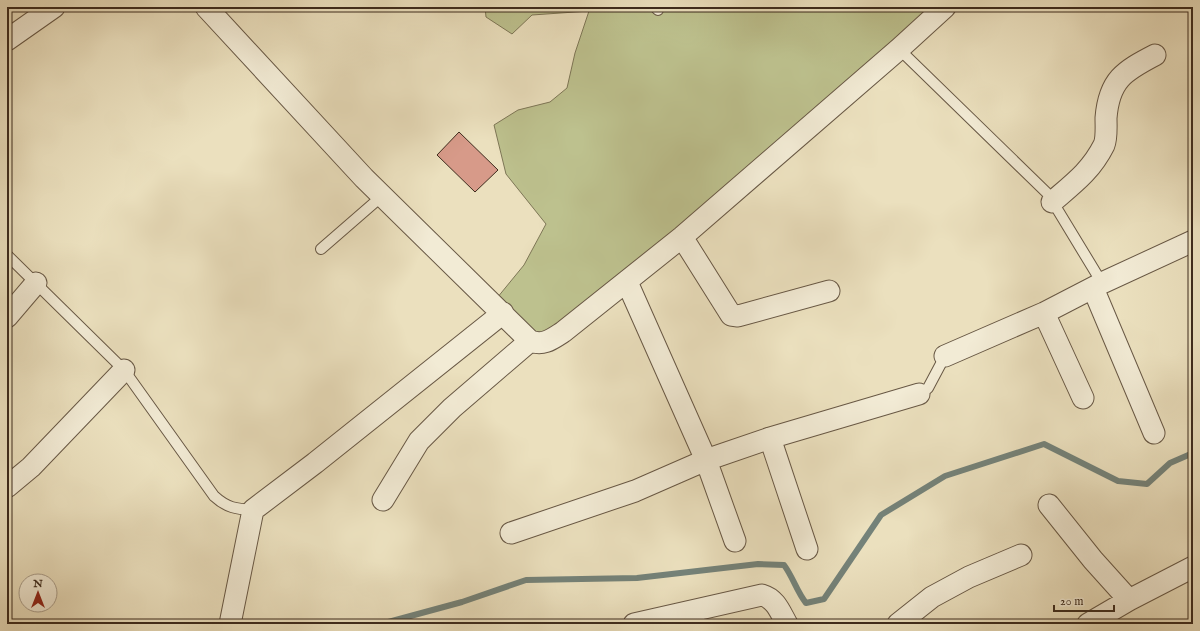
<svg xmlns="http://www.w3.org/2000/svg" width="1200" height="631" font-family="'IM FELL English',serif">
  <rect width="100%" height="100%" fill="#ebe0be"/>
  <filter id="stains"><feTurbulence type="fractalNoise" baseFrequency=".005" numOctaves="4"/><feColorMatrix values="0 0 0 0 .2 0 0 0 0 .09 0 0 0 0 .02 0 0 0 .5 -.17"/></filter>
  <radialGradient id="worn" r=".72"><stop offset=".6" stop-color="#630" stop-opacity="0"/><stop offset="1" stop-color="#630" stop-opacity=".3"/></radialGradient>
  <path fill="#bdc18e" stroke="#7d7656" d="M485 7H935L678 232 539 337 497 298 524 265 546 224 506 174 494 125 518 110 550 102 567 88 575 53 589 11 532 15 512 34 486 17Z"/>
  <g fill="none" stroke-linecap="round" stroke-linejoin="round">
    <path stroke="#748279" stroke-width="6" d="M109 624 140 622 215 624
      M381 624 462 602 526 580 637 578 758 564 784 565C793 577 797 592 806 603L824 599 881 515 945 476 1044 444 1118 481 1147 484 1170 463 1193 453"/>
  </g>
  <path fill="#d79a89" stroke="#3d2b1d" d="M459 132 498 170 475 192 437 155Z"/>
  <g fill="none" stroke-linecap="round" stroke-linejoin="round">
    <g stroke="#685845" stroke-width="12">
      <path id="lane" d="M655 7 658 10
        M899 49 1048 194 1102 283
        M321 249 382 196
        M7 255 124 370 214 496C227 508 236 509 253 510
        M919 394 928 388 945 356"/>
    </g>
    <g stroke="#685845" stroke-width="23">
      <path id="street" d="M206 7 364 178 530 341C544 346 552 339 563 332L682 237 899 49 945 7
        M7 40 54 7
        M1052 202C1073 184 1091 171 1104 145 1107 138 1106 126 1106 118 1109 80 1124 71 1155 55
        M682 237 731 315 738 316 829 291
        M627 282 706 460 735 541
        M1093 288 1154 433
        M1044 313 1083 398
        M7 317 36 283
        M945 356 1044 313 1102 283 1193 241
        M770 438 807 549
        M7 487 31 467 124 370
        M383 500 419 441 452 408 530 341
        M1049 505 1093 560 1129 600
        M511 533 635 491 706 460 770 438 919 394
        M230 624 253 510 315 463 503 313
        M634 624 762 595C776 599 780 612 787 624
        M898 624 932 597 969 577 1021 555
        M1088 624 1129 600 1193 567"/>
    </g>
    <use href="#lane" stroke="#f2ebd5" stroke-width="10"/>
    <use href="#street" stroke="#f2ebd5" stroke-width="21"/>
  </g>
  <rect width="1200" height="631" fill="none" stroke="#ebe0be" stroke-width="24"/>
  <rect x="8" y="8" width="1184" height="615" fill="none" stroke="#3d2b1d" stroke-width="2"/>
  <rect x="12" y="12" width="1176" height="607" fill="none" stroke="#3d2b1d"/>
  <g transform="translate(38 593)"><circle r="19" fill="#f2ebd5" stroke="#aa9e8b"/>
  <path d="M0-3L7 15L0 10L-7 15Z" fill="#8f2418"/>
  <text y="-6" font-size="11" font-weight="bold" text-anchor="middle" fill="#3d2b1d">N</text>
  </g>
  <path d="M1054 605v6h60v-6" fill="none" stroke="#3d2b1d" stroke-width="2"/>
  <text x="1060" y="605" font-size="12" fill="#3d2b1d" stroke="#f2ebd5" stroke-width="3" paint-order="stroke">20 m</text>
  <rect width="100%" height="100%" filter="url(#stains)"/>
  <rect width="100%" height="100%" fill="url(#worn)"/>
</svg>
